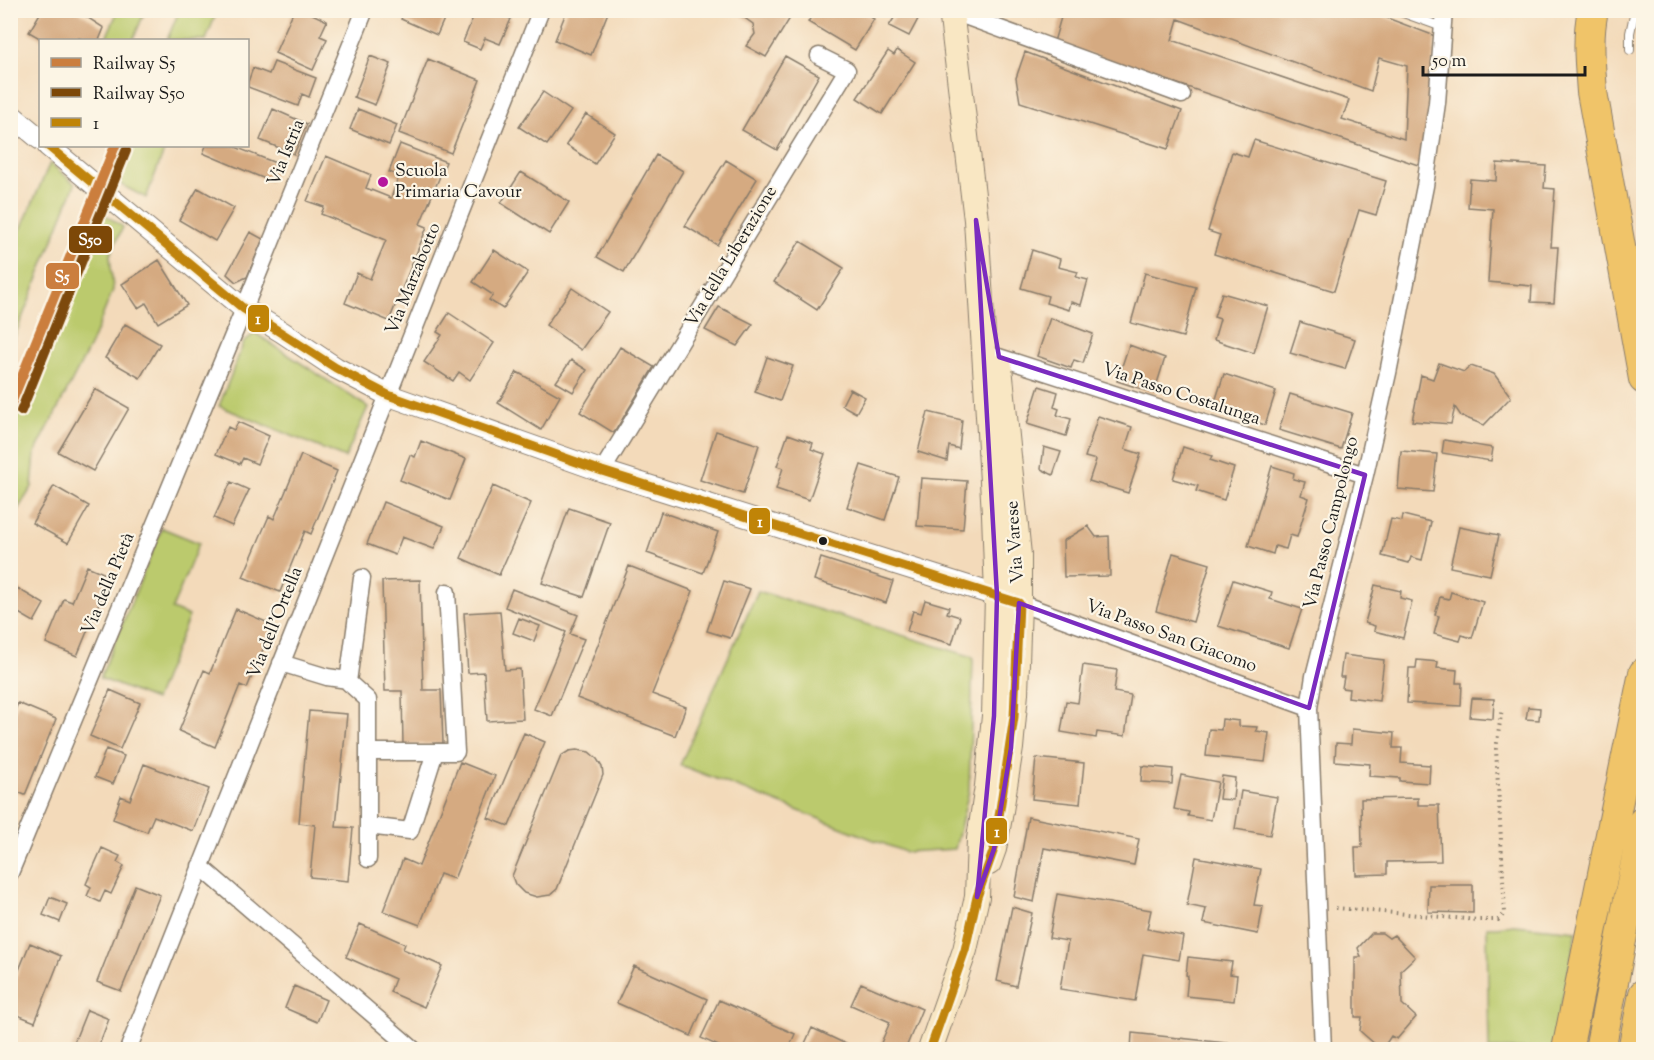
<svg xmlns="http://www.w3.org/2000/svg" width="1654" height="1060" font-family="'Sorts Mill Goudy',serif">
  <rect width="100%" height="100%" fill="#fcf5e5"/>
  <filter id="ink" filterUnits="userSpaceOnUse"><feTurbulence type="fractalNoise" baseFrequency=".0167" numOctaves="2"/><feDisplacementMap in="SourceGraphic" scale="12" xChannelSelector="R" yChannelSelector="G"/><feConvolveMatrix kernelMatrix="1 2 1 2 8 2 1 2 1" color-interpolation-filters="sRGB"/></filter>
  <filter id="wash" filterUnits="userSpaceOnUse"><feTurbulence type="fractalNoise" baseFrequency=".008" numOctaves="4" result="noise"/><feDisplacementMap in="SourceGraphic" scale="24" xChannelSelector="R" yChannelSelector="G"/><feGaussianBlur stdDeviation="1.35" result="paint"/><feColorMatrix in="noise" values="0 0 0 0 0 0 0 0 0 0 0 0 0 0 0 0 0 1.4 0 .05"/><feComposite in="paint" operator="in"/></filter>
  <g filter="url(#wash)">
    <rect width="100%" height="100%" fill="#f3daba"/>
    <path fill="#bbca6d" stroke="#6c7344" stroke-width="1.5" d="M118 11H145L133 40H105Z
      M179 11H217L206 40H167Z
      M124 146H166L146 198 110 179Z
      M50 163 75 184 11 346V252Z
      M97 209 123 227 110 255 113 290 91 344 35 453 32 487 11 520V431Z
      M255 333 368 407 345 458 219 406 244 342Z
      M162 528 199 543 172 609 189 616 155 700 100 678Z
      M758 591 973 657 969 791 955 849 905 852 680 765Z
      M1514 925 1577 931 1552 1049H1489L1487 927H1496Z"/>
    <g id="blocks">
      <path fill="#d5aa81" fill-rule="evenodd" d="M42 10H76L104 28 99 40H85L79 38 77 40H43L29 32Z
        M294 10H304L327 21 320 36 327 39 313 70 275 53Z
        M405 10H448L437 35 401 19Z
        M476 10H491L511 19 500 44 485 38 480 49 463 42Z
        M567 10H609L591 55 555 40Z
        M742 10H775L782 15 786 10H795L766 57 746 46 755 34 753 24 739 14Z
        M815 10H859L874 19 855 50 808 22Z
        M899 10 918 19 909 36 889 26Z
        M1063 10H1366L1435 36 1424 167 1054 42ZM1178 19 1371 91 1379 58 1407 66 1404 139 1342 119 1349 100 1172 40Z
        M897 50 915 62 882 114 857 98 888 51 894 55Z
        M1025 52 1182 111 1168 149 1020 102 1016 78Z
        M370 56 391 64 375 105 354 97Z
        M785 56 819 75 777 150 742 130Z
        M428 59 480 80 451 153 399 133Z
        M274 62 316 78 309 97 302 94 298 106 248 87V82L253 68 269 74Z
        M543 92 571 111 547 145 519 127Z
        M273 109 307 124 294 154 260 140Z
        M358 109 397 125 389 145 350 129Z
        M586 114 615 133 595 164 566 145Z
        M1254 140 1386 181 1376 215 1359 210 1334 291 1214 254 1220 235 1208 231 1232 152 1248 157Z
        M400 144 446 162 420 224 427 227 389 321 345 303 357 273 370 279 386 240 321 214 324 207 307 201 326 156 371 175 366 188 391 198 399 176 389 172Z
        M206 146H233L278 164 270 181 203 153Z
        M656 155 683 171 624 272 597 257Z
        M726 160 757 179 717 245 685 226Z
        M1497 163 1546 166 1544 188 1555 189 1551 247H1558L1554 303 1531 302 1532 286 1488 282 1493 209 1468 207 1470 179 1496 181Z
        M521 172 569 202 549 234 501 203Z
        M198 188 234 208 215 241 179 220Z
        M250 232 263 239 247 277 236 282 227 274Z
        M800 241 844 268 817 310 774 282Z
        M494 250 528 272 503 309 489 300 493 295 473 282Z
        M1032 250 1060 259 1058 267 1078 272 1076 277 1088 280 1081 305 1071 302 1069 310 1046 303 1048 296 1021 288Z
        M159 260 187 305 158 323 146 303 138 308 122 284Z
        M1145 273 1196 287 1183 337 1131 323Z
        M572 288 608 312 581 350 546 325Z
        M1222 293 1268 306 1254 353 1214 340 1220 319 1214 317Z
        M719 307 753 324 737 346 705 330Z
        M449 313 494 343 470 380 459 372 453 381 424 362 442 335 437 332Z
        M1050 318 1093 334 1083 363 1074 360 1071 368 1037 356Z
        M1300 322 1355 339 1345 369 1290 353Z
        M125 324 160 344 140 378 105 358Z
        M1129 345 1165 358 1154 393 1117 381Z
        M620 347 654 367 614 433 580 412Z
        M767 357 793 366 780 401 755 392Z
        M571 360 587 370 573 392 556 382Z
        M1439 363 1464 372 1471 366 1494 374 1511 397 1484 425 1461 416 1455 407 1451 424 1412 421 1421 375 1433 379Z
        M517 372 560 396 541 430 498 403Z
        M1224 374 1276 391 1265 425 1213 408Z
        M1039 386 1058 392 1054 407 1059 409 1057 415 1071 419 1066 436 1027 424Z
        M95 389 129 408 93 471 58 452Z
        M850 389 865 397 856 413 842 405Z
        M1290 394 1352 413 1341 449 1279 430Z
        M928 412 962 420 959 449 949 446 947 461 918 452Z
        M1098 416 1132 427 1125 449 1141 454 1128 493 1089 481 1096 460 1085 457Z
        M238 422 269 436 257 464 243 458 240 464 216 454 228 427 234 430Z
        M716 431 759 445 743 494 700 480Z
        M788 434 813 443 811 449 825 454 809 500 776 489 783 468 777 466Z
        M1444 440 1493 448 1491 461 1442 453Z
        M421 441 466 459 450 500 400 480 410 455 415 457Z
        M1044 447 1061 452 1053 475 1041 469Z
        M1183 447 1212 456 1210 460 1234 468 1224 500 1196 491 1198 486 1173 479Z
        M1401 451 1437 454 1433 492 1398 489Z
        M301 455 337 471 311 534 305 531 280 592 243 577 269 516 274 519Z
        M861 465 899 477 885 520 847 507Z
        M1272 466 1294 473 1293 479 1305 482 1301 495 1309 498 1297 537 1290 535 1286 549 1275 546 1273 554 1248 546Z
        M921 478 967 481 963 529 917 526Z
        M231 482 249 490 232 526 214 518Z
        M54 486 89 506 68 543 32 523Z
        M493 486 531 503 499 575 461 558Z
        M383 502 444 526 434 549 402 537 395 555 367 544Z
        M569 508 610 522 584 597 542 583Z
        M661 512 718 532 703 573 647 553Z
        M1403 515 1431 522 1422 560 1411 557 1409 563 1382 556 1391 519 1402 521Z
        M1088 526 1096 537 1109 536 1110 576 1064 577 1063 541Z
        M1459 527 1499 535 1490 575 1450 567Z
        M1173 553 1210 564 1193 622 1156 611Z
        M821 558 893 581 886 603 814 580Z
        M87 566 110 576 77 656 46 643 64 599 72 602Z
        M629 566 693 591 652 694 686 707 675 736 577 698Z
        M420 580 423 690H441L443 743 403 745 402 691H385L382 581Z
        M1233 580 1272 592 1270 599 1302 609 1289 648 1218 626Z
        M724 581 750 589 730 638 707 631Z
        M10 584 44 604 34 622 10 608Z
        M1375 585 1401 591 1400 598 1412 601 1403 638 1374 631 1375 626 1365 623Z
        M512 589 578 615 570 634 584 639 552 716 534 709 566 632 505 607Z
        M1451 592 1483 602 1472 638 1462 635 1460 641 1434 634 1439 616 1435 615 1440 597 1449 599Z
        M925 600 949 607 947 613 960 617 952 644 907 631 913 611 921 613Z
        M236 609 273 625 247 688 240 685 215 747 179 731 204 670 210 673Z
        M500 611 505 670 520 669 523 719 487 721 484 672 468 673 464 613Z
        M519 618 540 626 534 641 513 633Z
        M1343 655 1384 660 1379 701 1348 697 1349 689 1342 688 1344 677H1340Z
        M1417 660 1438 662 1437 668 1457 670 1456 683H1462L1461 706 1407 703 1409 668H1416Z
        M1083 665 1117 670 1114 692 1131 695 1125 736 1097 732 1096 738 1061 732 1066 701 1078 703Z
        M110 690 140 703 120 749 90 736Z
        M1472 698 1494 699 1493 719 1470 717Z
        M18 703 56 719 25 795 10 789V722Z
        M1528 707 1540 708 1539 720 1526 719Z
        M309 711 347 714 336 827 353 828 348 881 310 877 315 825 299 823Z
        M1222 719 1239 721V726L1257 727 1256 731 1269 733 1265 762 1206 756 1209 729 1221 730Z
        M1352 729 1394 733 1393 748H1402L1401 763 1430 765 1429 783 1400 781V778L1369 776 1370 764 1335 761 1336 743 1351 744Z
        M524 733 545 742 509 826 488 818Z
        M106 749 124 756 113 784 95 777Z
        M577 750 589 752 597 759 602 767 603 775 557 889 550 895 537 897 524 893 515 884 512 876 561 756 569 751Z
        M1036 758 1084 763 1080 804 1032 799Z
        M460 762 495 776 454 879 440 874 420 925 383 911 403 859 419 866Z
        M144 764 209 789 193 831 154 816 147 832 113 819 121 796 130 800Z
        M1142 766 1173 769 1172 784 1141 782Z
        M1181 775 1218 782 1211 820 1188 816 1189 812 1174 809Z
        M1222 776 1235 778 1233 800 1219 799Z
        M1241 791 1277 797 1270 835 1235 829Z
        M1418 798V805H1439L1441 861 1387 862V874L1356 875 1355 847H1362L1361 799Z
        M1028 817 1139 839 1134 865 1044 848 1034 902 1014 897Z
        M102 848 120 856 117 862 124 866 111 894 105 891 100 902 87 896 91 887 86 884Z
        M1196 857 1261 869 1254 905 1263 906 1258 934 1203 923 1206 909 1187 905Z
        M135 885 160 895 121 991 97 982Z
        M1429 885H1473V913L1428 912Z
        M1057 894 1151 910 1147 929 1183 936 1179 960 1143 954 1135 1001 1060 989 1068 941 1049 938Z
        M50 897 67 904 60 922 43 915Z
        M1012 907 1032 913 1016 986 997 981Z
        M360 924 405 944 403 949 442 966 424 1007 390 992 395 979 346 957Z
        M1372 933H1382L1389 938 1394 935 1415 957 1401 970 1402 1004 1416 1017 1397 1039 1391 1036 1385 1045H1376L1360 1031 1362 1017H1355V957H1361L1358 948Z
        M30 943 61 956 35 1022 10 1012V992Z
        M1188 957 1232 962 1230 974 1237 975 1234 1001 1186 996 1188 976 1186 975Z
        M634 966 707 999 691 1036 617 1003Z
        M861 983 922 1009 905 1050H878L890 1022 851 1005Z
        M294 986 326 1000 317 1022 285 1008Z
        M719 1000 795 1034 788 1050H727L701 1038Z
        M87 1010 109 1019 97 1050H71Z
        M812 1028 850 1046 849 1050H802Z
        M1132 1033 1263 1047 1262 1050H1131Z"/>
    </g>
  </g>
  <g filter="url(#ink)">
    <use href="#blocks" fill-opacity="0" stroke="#887b6b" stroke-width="1.5"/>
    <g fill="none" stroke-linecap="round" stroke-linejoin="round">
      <g stroke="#887b6b" stroke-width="10">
        <path id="service" d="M1395 10 1442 27
          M1630 50V33L1635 10"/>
      </g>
      <g stroke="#887b6b" stroke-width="19">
        <path id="minor" d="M951 11 1182 95
          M988 356 999 357 1365 475
          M602 471 847 70 819 56
          M362 578 348 682 368 700V859
          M1019 603 1309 708
          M281 663 327 677 348 680
          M368 752H456L447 592
          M368 826 410 831 435 752
          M200 866 414 1050
          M10 873 244 309 365 10
          M128 1050C264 703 405 358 541 10
          M1323 1050 1309 708 1314 676 1365 475 1388 373 1425 186 1437 103 1444 10"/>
      </g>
      <g stroke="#887b6b" stroke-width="23">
        <path id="tertiary" d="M10 114 40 139
          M48 146 244 309 282 332 336 368 388 395 602 471 1011 600"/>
      </g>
      <g stroke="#887b6b" stroke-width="26">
        <path id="secondary" d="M989 863 994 849 1000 817 1011 748 1016 693 1019 603V555L1000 367
          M930 1050 965 950 977 897 979 839 987 786 994 716 997 595 994 514 976 220 951 10"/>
      </g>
      <g stroke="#887b6b" stroke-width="32">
        <path id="motorway" d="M1593 10C1587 38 1590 64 1592 92L1644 379
          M1567 1050 1644 673
          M1600 1050 1644 821
          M1633 1050 1644 994"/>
      </g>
      <path stroke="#887b6b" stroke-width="4" stroke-dasharray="1.5 4.5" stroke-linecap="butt" d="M1336 908 1479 920H1498L1505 913 1496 749 1502 708"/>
      <use href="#service" stroke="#fff" stroke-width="8"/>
      <use href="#minor" stroke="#fff" stroke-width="16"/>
      <use href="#tertiary" stroke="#fff" stroke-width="21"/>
      <use href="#secondary" stroke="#f9e7c3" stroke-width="24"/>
      <use href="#motorway" stroke="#f0c469" stroke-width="30"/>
      <g stroke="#fcf5e5" stroke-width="14">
        <path id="bus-1" d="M48 146 244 309 336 368 388 395 602 471 1019 603
          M930 1050 965 950 977 897 994 849 1014 717 1019 603"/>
      </g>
      <use href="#bus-1" stroke="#c08407" stroke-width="9"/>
      <g stroke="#fcf5e5" stroke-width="15">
        <path id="rail-1" d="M10 406 115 146"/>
      </g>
      <g stroke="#fcf5e5" stroke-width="15">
        <path id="rail-2" d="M21 411 126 151"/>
      </g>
      <use href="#rail-1" stroke="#cb7e3e" stroke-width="10"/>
      <use href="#rail-2" stroke="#7d4808" stroke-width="10"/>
    </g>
  </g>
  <path fill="none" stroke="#7b2cbf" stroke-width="4.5" stroke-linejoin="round" d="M976 220 999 357 1365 475 1309 708 1019 603 1011 748 994 849 977 897 994 716 997 595Z"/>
  <circle fill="#b5179e" stroke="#fcf5e5" stroke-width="2" cx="383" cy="182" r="6"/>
  <circle fill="#1c1c1c" stroke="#fcf5e5" stroke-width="2" cx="823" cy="541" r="5"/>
  <g text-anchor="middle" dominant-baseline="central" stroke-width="4.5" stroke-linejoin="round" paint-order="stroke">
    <g font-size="18" fill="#1c1c1c" stroke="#fcf5e5">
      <text transform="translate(287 153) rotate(-68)">Via Istria</text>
      <text transform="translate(732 257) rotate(-59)">Via della Liberazione</text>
      <text transform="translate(414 279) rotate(-68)">Via Marzabotto</text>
      <text transform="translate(1181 395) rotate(18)">Via Passo Costalunga</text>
      <text transform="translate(1332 523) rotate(-76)">Via Passo Campolongo</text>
      <text transform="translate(1016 542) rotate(-94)">Via Varese</text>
      <text transform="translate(109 584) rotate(-67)">Via della Pietà</text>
      <text transform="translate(276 623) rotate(-68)">Via dell'Ortella</text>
      <text transform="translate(1171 637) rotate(20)">Via Passo San Giacomo</text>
    </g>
    <g font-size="18" fill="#1c1c1c" stroke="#fcf5e5" text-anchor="start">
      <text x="395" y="172">Scuola<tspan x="395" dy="21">Primaria Cavour</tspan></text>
    </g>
  </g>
  <g stroke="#fcf5e5" stroke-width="2">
    <rect x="68" y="225" width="45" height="29" rx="6" fill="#7d4808"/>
    <rect x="45" y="262" width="35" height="28" rx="6" fill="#cb7e3e"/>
    <rect x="247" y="304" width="23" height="29" rx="6" fill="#c08407"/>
    <rect x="748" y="507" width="23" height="28" rx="6" fill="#c08407"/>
    <rect x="985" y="817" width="23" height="28" rx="6" fill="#c08407"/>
  </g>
  <g font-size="16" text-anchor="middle" font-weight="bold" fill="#fff">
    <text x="90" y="245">S50</text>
    <text x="62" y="282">S5</text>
    <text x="258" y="324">1</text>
    <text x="760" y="527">1</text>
    <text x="997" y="837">1</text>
  </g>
  <rect width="1654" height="1060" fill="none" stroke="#fcf5e5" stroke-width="36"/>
  <rect x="39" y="39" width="210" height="108" fill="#fcf5e5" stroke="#a29e95" stroke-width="1.5"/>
  <rect x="51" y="58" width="30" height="9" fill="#cb7e3e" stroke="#a29e95" stroke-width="1.5"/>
  <text x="93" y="69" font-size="18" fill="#1c1c1c">Railway S5</text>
  <rect x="51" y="88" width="30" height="9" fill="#7d4808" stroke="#a29e95" stroke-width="1.5"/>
  <text x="93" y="99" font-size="18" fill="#1c1c1c">Railway S50</text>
  <rect x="51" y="118" width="30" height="9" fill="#c08407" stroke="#a29e95" stroke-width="1.5"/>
  <text x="93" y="129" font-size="18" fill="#1c1c1c">1</text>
  <path d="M1423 66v9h162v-9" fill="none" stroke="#1c1c1c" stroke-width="3"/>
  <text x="1432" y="66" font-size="18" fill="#1c1c1c" stroke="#fcf5e5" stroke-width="4.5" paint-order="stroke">50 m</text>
</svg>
